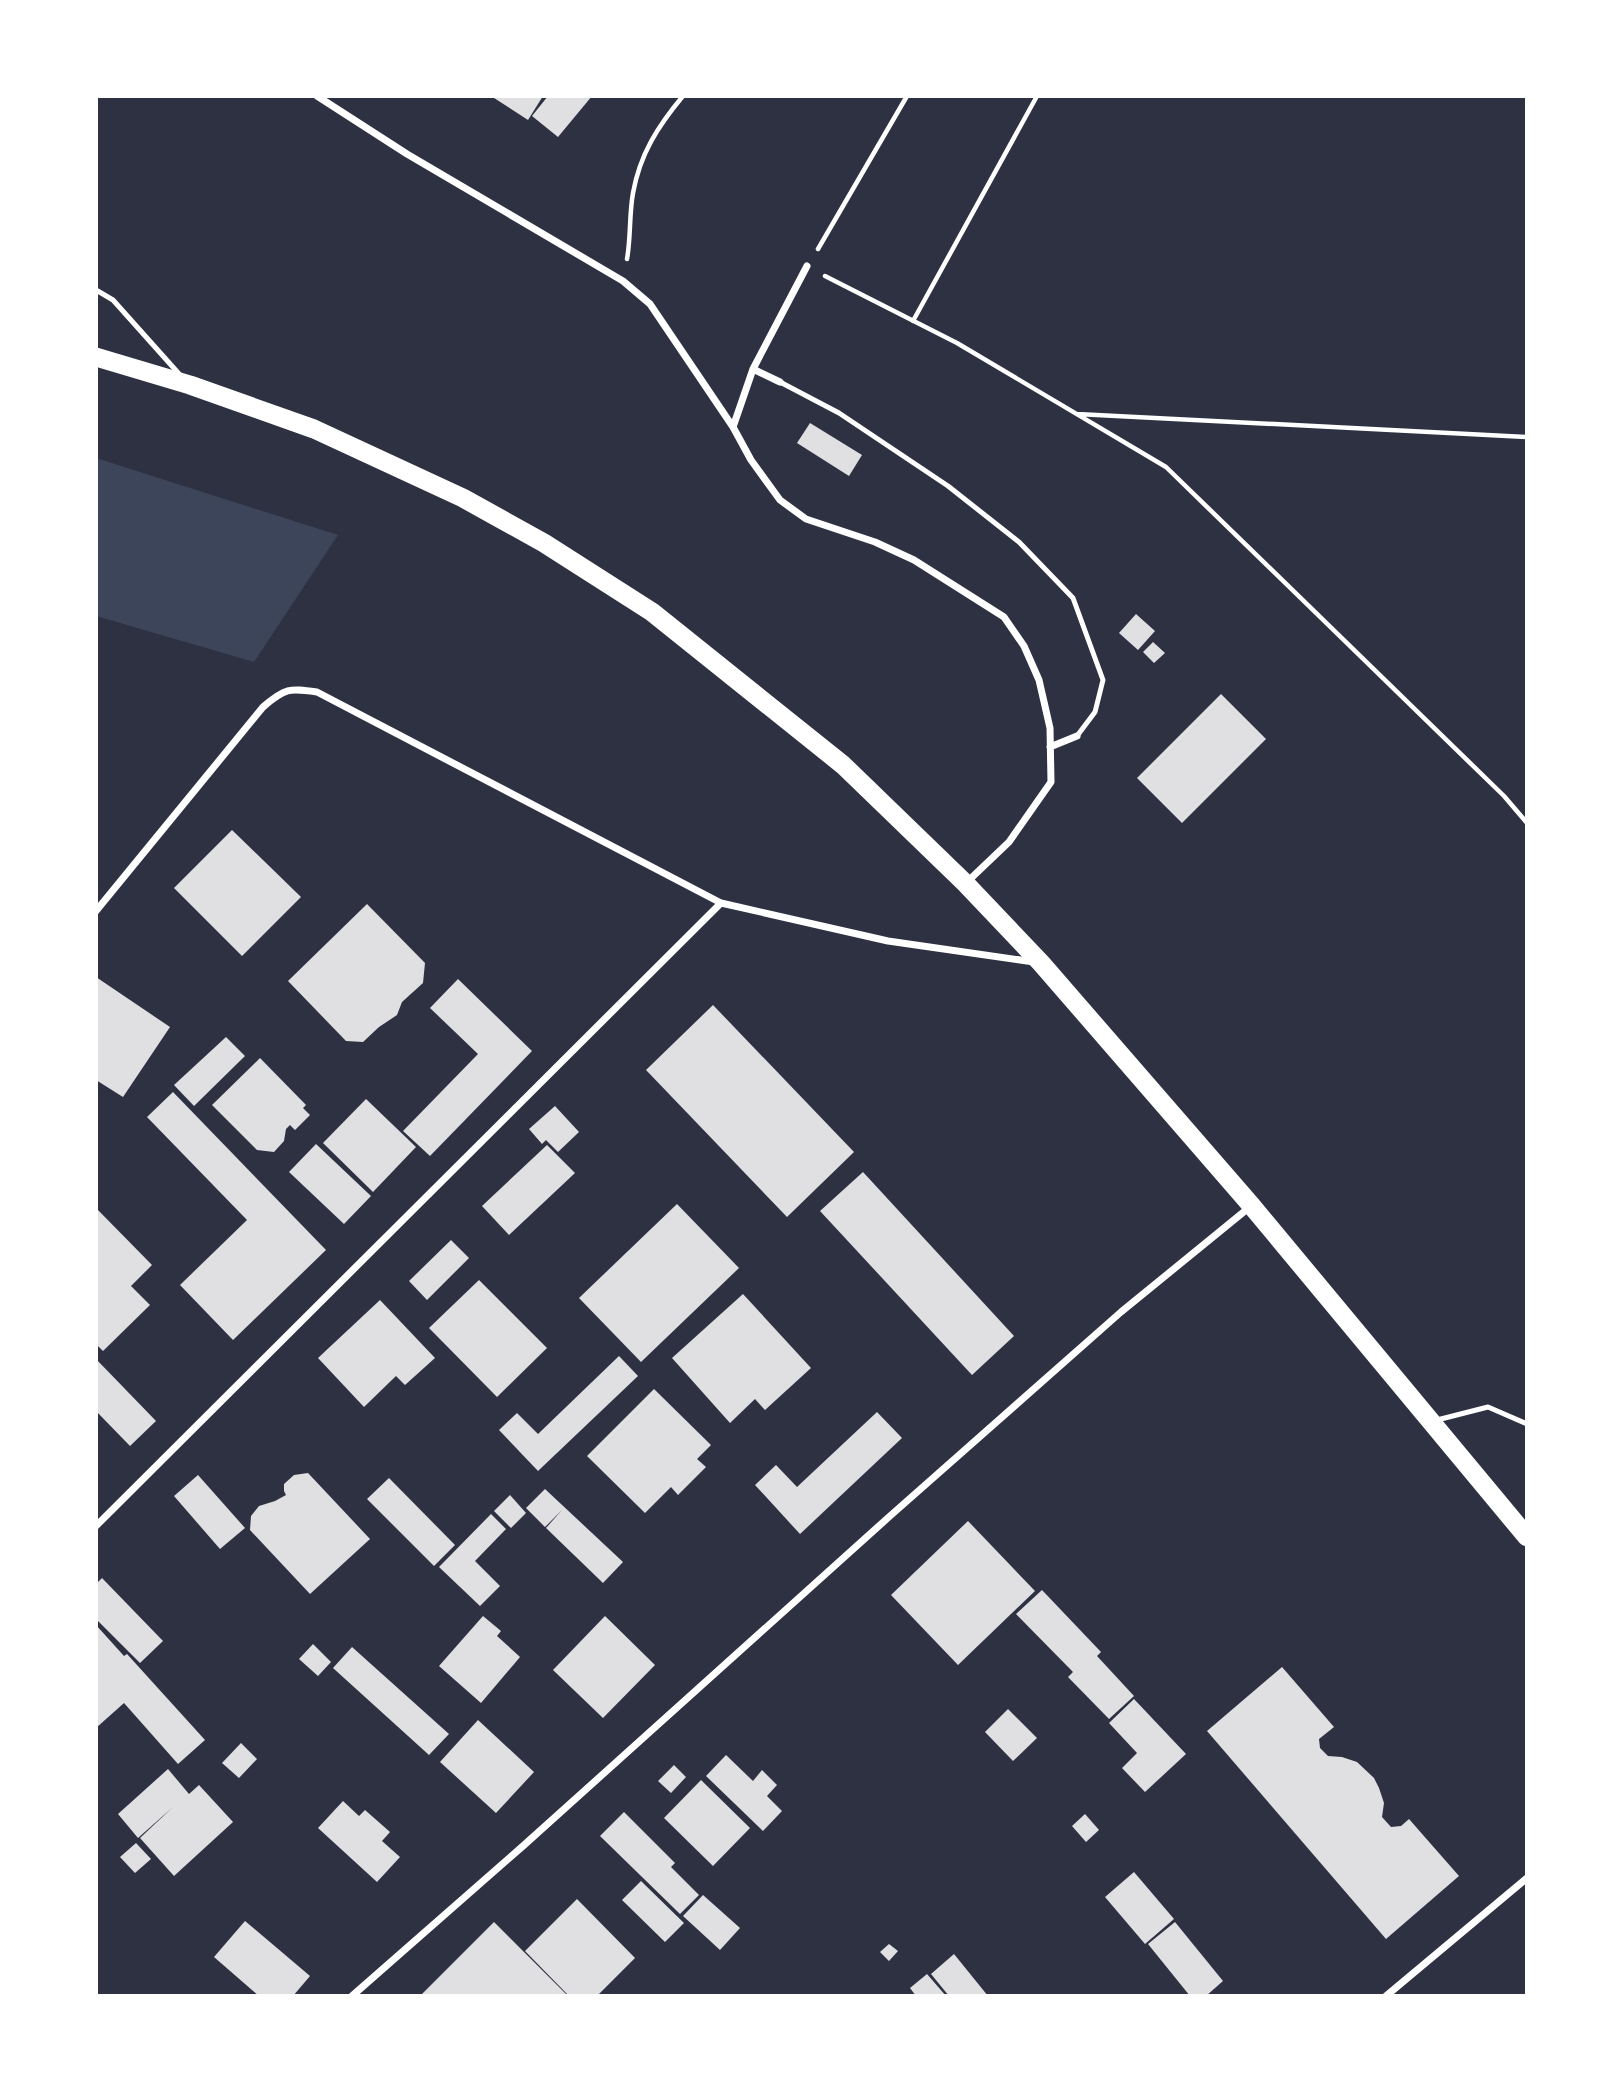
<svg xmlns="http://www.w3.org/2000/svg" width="1623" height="2092" font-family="Helvetica,sans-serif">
  <rect width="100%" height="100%" fill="#2d3142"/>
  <path fill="#3c4559" d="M96 458 338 535 254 662 96 616Z"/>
  <path fill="#e0e0e3" d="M491 96H543L528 120Z
    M548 96H592L558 137 532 116Z
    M810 423 862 455 849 476 797 443Z
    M1136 614 1155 631 1138 650 1119 633Z
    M1153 642 1165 653 1154 663 1143 652Z
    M1221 694 1266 739 1182 823 1137 778Z
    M232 830 301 897 242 956 174 888Z
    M367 904 425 963 423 983 402 1002 397 1015 379 1027 363 1042 346 1041 288 981Z
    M96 977 170 1027 123 1097 96 1080Z
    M458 979 532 1051 430 1156 403 1131 478 1054 430 1008Z
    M713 1005 854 1152 787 1217 646 1070Z
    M226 1037 245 1056 194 1106 174 1085Z
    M260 1058 306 1105 303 1108 310 1115 295 1130 290 1125 286 1129 284 1141 274 1152 257 1150 212 1105Z
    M173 1092 326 1250 233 1340 180 1285 247 1220 147 1117Z
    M366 1099 416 1147 373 1192 323 1143Z
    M555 1106 579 1132 558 1152 546 1140 542 1144 529 1129Z
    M316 1144 371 1196 344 1224 289 1172Z
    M547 1145 575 1173 509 1235 482 1206Z
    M863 1172 1014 1336 972 1375 820 1211Z
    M677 1204 739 1268 641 1362 579 1298Z
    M96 1208 152 1265 131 1286 150 1305 103 1351 96 1344Z
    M451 1240 469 1258 427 1300 409 1281Z
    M479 1280 547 1348 497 1397 429 1328Z
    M743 1294 811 1368 765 1410 755 1399 730 1423 672 1358Z
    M380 1300 435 1358 405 1385 396 1376 364 1407 318 1358Z
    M619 1356 638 1376 538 1471 499 1430 517 1413 538 1434Z
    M96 1359 156 1421 130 1446 96 1411Z
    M654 1389 711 1445 697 1459 706 1467 678 1495 671 1487 645 1513 587 1456Z
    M877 1412 902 1438 800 1534 755 1485 776 1465 797 1487Z
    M308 1473 370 1539 310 1594 250 1530 251 1516 259 1506 275 1501 286 1495 284 1491V1484L294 1475Z
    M198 1475 245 1528 220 1549 174 1496Z
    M389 1478 455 1545 434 1566 367 1499Z
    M545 1489 623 1562 603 1583 546 1528 562 1510 545 1527 526 1508Z
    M510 1495 526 1513 511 1528 494 1511Z
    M491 1514 506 1529 475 1561 500 1586 480 1606 439 1567Z
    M968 1521 1035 1591 958 1665 891 1595Z
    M102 1578 163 1641 140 1663 96 1619V1584Z
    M1042 1590 1101 1652 1097 1656 1134 1696 1109 1719 1068 1677 1073 1672 1016 1614Z
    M483 1616 501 1631 497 1636 520 1657 481 1703 439 1666Z
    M605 1616 655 1665 603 1718 553 1670Z
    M96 1625 124 1656 127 1654 205 1740 178 1764 124 1703 96 1728Z
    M313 1644 331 1662 318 1676 299 1659Z
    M352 1647 449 1734 429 1755 333 1668Z
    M1282 1667 1334 1727 1319 1739 1320 1748 1328 1756 1342 1757 1357 1762 1374 1778 1379 1788 1384 1803 1382 1817 1391 1827 1401 1826 1409 1819 1459 1876 1386 1939 1207 1731Z
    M1134 1699 1186 1754 1145 1792 1122 1768 1137 1753 1109 1723Z
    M1008 1709 1037 1738 1013 1761 985 1732Z
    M478 1720 534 1772 496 1813 440 1762Z
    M241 1743 257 1759 239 1778 222 1763Z
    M726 1755 753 1781 762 1770 777 1785 767 1796 782 1811 763 1831 706 1776Z
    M674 1765 686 1777 671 1793 658 1781Z
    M168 1769 189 1794 199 1785 233 1822 174 1876 140 1838 173 1807 138 1838 118 1814Z
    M701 1780 750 1828 713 1866 664 1818Z
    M343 1801 359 1816 365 1810 390 1832 382 1841 400 1857 377 1882 318 1828Z
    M624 1812 675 1863 671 1867 699 1895 680 1914 600 1836Z
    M1085 1814 1099 1830 1086 1842 1072 1826Z
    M136 1843 151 1859 135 1873 120 1857Z
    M1134 1872 1174 1919 1145 1944 1105 1897Z
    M641 1881 684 1923 665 1942 622 1900Z
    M703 1895 740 1928 720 1950 683 1916Z
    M577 1899 635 1958 597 1996H569L525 1951Z
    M245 1921 310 1976 293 1996H259L214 1957Z
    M494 1922 568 1996H420Z
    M1175 1922 1223 1981 1206 1996H1190L1148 1944Z
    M889 1944 898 1951 889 1961 880 1952Z
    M954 1954 988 1996H949L931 1974Z
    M927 1974 946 1996H916L910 1988Z"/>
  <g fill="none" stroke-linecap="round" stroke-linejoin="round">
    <path stroke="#fff" stroke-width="4.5" d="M818 249 907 96
      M627 259C631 237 629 215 633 193 640 154 658 126 683 96
      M825 276 957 343 1166 467 1504 796 1527 823
      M913 321 1037 96
      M1077 414 1527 437"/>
    <path stroke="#fff" stroke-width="5" d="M96 290 113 300 180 375
      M780 382 839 413 948 486 1019 542 1073 598 1103 680 1095 712 1077 736
      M1437 1420 1488 1407 1527 1424"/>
    <path stroke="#fff" stroke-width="7" d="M317 96 407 154 623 281 650 304 733 427 751 460 780 500 806 519 875 542 914 560 1004 617 1024 646 1039 680 1050 728 1051 782 1009 842 966 883
      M753 369 780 382
      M733 427 753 369 807 266
      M1050 747 1077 736
      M96 911 263 707C285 688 289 688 317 692L721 903 888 941 1034 962
      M96 1526 721 903
      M352 1996 523 1846 890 1516 1121 1312 1251 1206
      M1386 1996 1527 1878"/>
    <path stroke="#fff" stroke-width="19" d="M96 357 190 385 314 429 463 498 544 543 652 612 843 765 965 883 1041 963 1251 1205 1527 1537"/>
  </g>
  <rect width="1623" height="2092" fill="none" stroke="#ffffff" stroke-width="196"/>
</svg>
